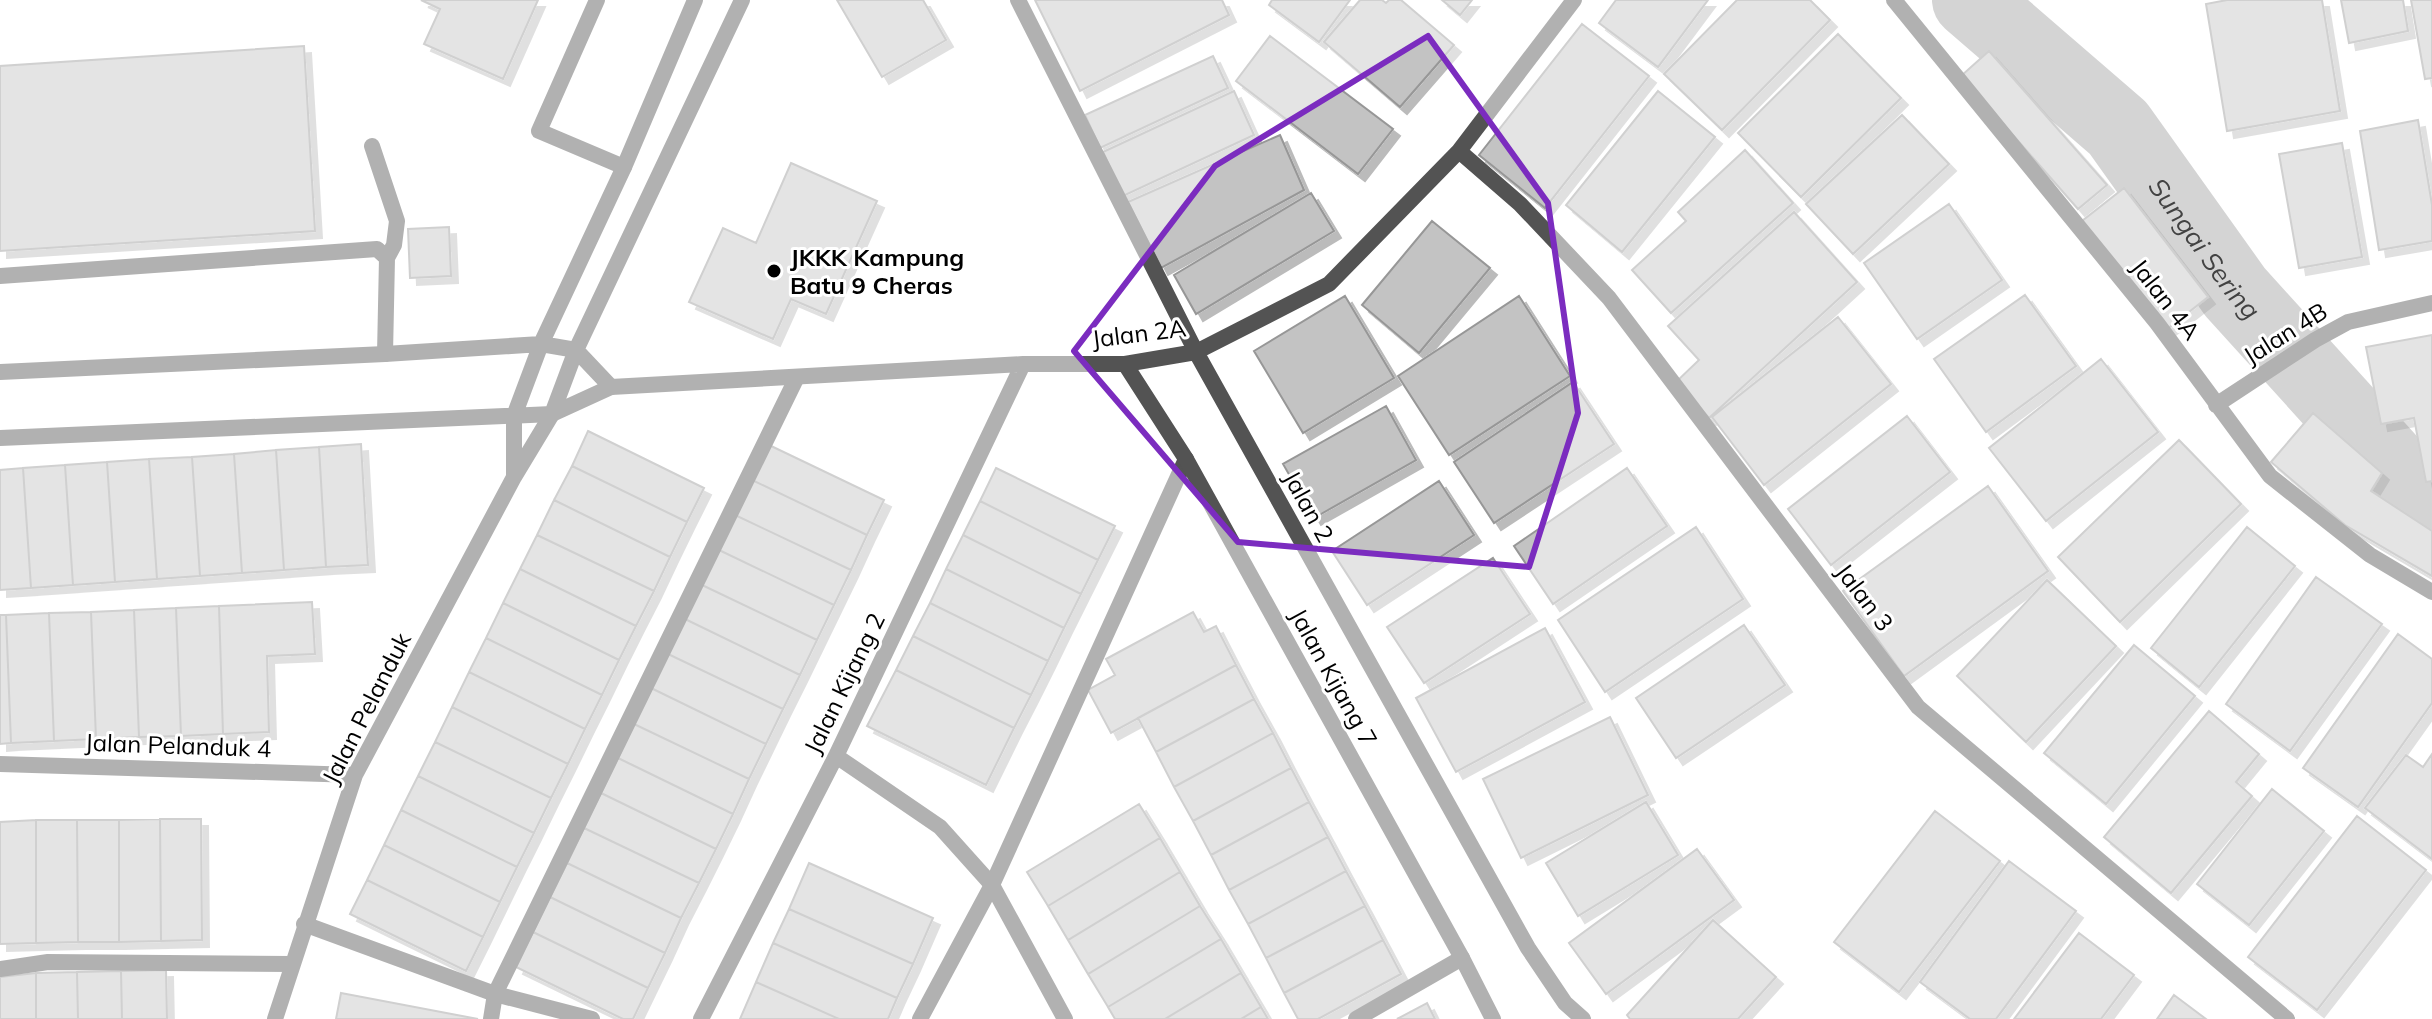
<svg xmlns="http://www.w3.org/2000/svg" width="2432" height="1019" font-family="Mulish,sans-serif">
  <defs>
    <filter id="shadow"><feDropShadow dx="7" dy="7" stdDeviation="0" flood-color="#0004"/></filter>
  </defs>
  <rect width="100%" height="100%" fill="#fff"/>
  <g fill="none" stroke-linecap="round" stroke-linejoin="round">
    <path stroke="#a1a1a1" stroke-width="76" id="s1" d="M1970 0 2118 128 2235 292 2418 494 2432 503"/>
  </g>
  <path fill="#c3c3c3" stroke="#979797" stroke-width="2" filter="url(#shadow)" d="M421 0H538L503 79 424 44 440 9Z
    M837 0H923L946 40 882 77Z
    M1035 0H1222L1229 15 1080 91Z
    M1272 0H1350L1319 42 1269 5Z
    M1360 0H1382L1386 3 1389 0H1401L1454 45 1400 107 1324 42Z
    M1442 0H1472L1460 15Z
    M1616 0H1708L1658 67 1599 23Z
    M1737 0H1810L1830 20 1722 130 1664 74Z
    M2227 0H2322L2340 111 2227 131 2206 4Z
    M2341 0H2403L2408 31 2349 43Z
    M2411 0H2432V78L2425 79Z
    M1582 24 1649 76 1545 208 1479 155Z
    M1838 34 1901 98 1801 197 1738 133Z
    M1270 36 1393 129 1358 174 1236 81Z
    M304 46 315 231 0 251V66Z
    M1989 51 2107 185 2078 209 1961 76Z
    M1213 56 1228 88 1100 148 1085 115Z
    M1234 91 1254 135 1123 196 1103 152Z
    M1658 91 1715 137 1622 252 1566 205Z
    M1902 115 1949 164 1853 254 1806 204Z
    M2418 120 2432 205V241L2379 250 2360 131Z
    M1280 135 1304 190 1161 268 1128 202Z
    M2342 143 2362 257 2299 268 2279 154Z
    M1745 150 1793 203 1671 313 1632 270 1686 221 1678 212Z
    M791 163 877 201 826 314 791 299 773 339 689 302 723 228 756 243Z
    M2124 188 2208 297 2166 330 2082 221Z
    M1311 193 1334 231 1196 314 1174 275Z
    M1949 204 2002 280 1917 339 1864 263Z
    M1794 212 1857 282 1709 418 1676 382 1699 360 1668 326Z
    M1432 221 1490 268 1419 353 1362 305Z
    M449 227 451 276 410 278 408 229Z
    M2025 295 2076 366 1986 432 1934 359Z
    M1345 296 1394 378 1303 433 1254 351Z
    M1519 296 1570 376 1449 455 1398 376Z
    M1838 317 1891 384 1764 485 1712 417Z
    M2432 335V481L2426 482 2414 418 2381 424 2366 347Z
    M2101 359 2158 432 2046 521 1989 448Z
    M1573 382 1614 444 1494 523 1454 462Z
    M1386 406 1416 460 1314 518 1283 464Z
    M2313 413 2382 473 2371 491 2432 531V576L2345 525 2271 462Z
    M1907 416 1950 472 1831 565 1788 509Z
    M588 431 704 488 687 522 572 466Z
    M2179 440 2241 504 2120 622 2058 557Z
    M361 444 368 565 326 567 319 447Z
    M769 445 884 500 867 535 752 480Z
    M319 447 326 567 284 570 276 450Z
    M276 450 284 570 242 573 234 454Z
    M234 454 242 573 200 576 192 457Z
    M192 457 200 576 157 579 149 459Z
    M149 459 157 579 115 582 107 462Z
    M107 462 115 582 73 585 65 465Z
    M65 465 73 585 31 588 23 468Z
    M572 466 687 522 670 557 554 500Z
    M23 468 31 588 0 590V470Z
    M996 468 1115 526 1098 560 980 501Z
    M1627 468 1667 526 1553 604 1514 546Z
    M752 480 867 535 851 570 735 515Z
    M1439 481 1474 535 1367 605 1332 551Z
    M1988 486 2048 571 1904 676 1843 591Z
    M554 500 670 557 654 591 537 535Z
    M980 501 1098 560 1081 594 963 535Z
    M735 515 851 570 834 605 719 550Z
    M1696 527 1743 599 1605 692 1558 620Z
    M2247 527 2295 566 2199 687 2151 648Z
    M537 535 654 591 636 626 520 569Z
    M963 535 1081 594 1064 628 946 569Z
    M719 550 834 605 817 640 702 585Z
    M1493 558 1530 614 1424 683 1387 627Z
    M520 569 636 626 619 660 503 603Z
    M946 569 1064 628 1048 661 930 603Z
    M2316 577 2382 624 2290 751 2226 704Z
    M2047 580 2116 646 2026 742 1957 676Z
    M702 585 817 640 800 675 685 619Z
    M312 602 315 654 267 656 269 732 223 734 219 606Z
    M503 603 619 660 602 695 486 638Z
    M930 603 1048 661 1031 695 913 636Z
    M219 606 223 734 181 736 176 608Z
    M176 608 181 736 139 737 134 610Z
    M134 610 139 737 96 739 91 612Z
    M91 612 96 739 54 741 49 613Z
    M1193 612 1204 632 1216 626 1236 665 1111 733 1088 690 1115 675 1106 659Z
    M49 613 54 741 11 743 6 615Z
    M0 615H6L11 743 0 744Z
    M685 619 800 675 783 709 668 654Z
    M1744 625 1785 685 1676 758 1636 698Z
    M1545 628 1585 702 1456 772 1416 698Z
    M2398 634 2432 659V703L2358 807 2303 768Z
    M913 636 1031 695 1014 728 896 670Z
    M486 638 602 695 585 729 469 672Z
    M2134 645 2195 696 2106 804 2044 753Z
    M668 654 783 709 766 744 651 688Z
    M1236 665 1254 699 1156 752 1138 718Z
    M896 670 1014 728 986 785 867 726Z
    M469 672 585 729 568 764 452 707Z
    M651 688 766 744 749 779 634 724Z
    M1254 699 1273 733 1174 787 1156 752Z
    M452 707 568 764 551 798 435 742Z
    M2209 711 2259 754 2236 782 2252 796 2171 893 2104 837Z
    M1610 717 1648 795 1521 858 1483 779Z
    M634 724 749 779 733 814 618 758Z
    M1273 733 1291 768 1193 821 1174 787Z
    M435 742 551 798 534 833 418 776Z
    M2432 754V859L2365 808 2406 755 2423 767Z
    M618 758 733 814 716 849 601 793Z
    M1291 768 1309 802 1211 855 1193 821Z
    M418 776 534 833 517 867 401 810Z
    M2272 789 2324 831 2249 925 2197 884Z
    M601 793 716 849 699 883 584 828Z
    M1309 802 1328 837 1229 890 1211 855Z
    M1646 802 1678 855 1578 916 1546 863Z
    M1139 804 1160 838 1048 906 1027 872Z
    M401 810 517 867 500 902 384 845Z
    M1935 811 2000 861 1899 992 1834 942Z
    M2357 816 2426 870 2317 1010 2248 957Z
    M160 819 161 941 119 942V820Z
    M160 819H201L202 940 161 941Z
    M36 820V943L0 944V822Z
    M36 820H77L78 942 36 943Z
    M77 820H119V942H78Z
    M584 828 699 883 681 918 567 863Z
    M1328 837 1346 871 1248 924 1229 890Z
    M1160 838 1180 872 1068 940 1048 906Z
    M384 845 500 902 483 937 367 880Z
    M1697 849 1734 900 1606 994 1569 943Z
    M2009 861 2076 911 1996 1019H1970L1920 982Z
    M567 863 681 918 665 953 550 897Z
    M809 863 933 918 913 964 789 909Z
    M1346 871 1365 906 1266 958 1248 924Z
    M1180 872 1200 906 1088 974 1068 940Z
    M367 880 483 937 466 971 350 914Z
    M550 897 665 953 648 988 533 932Z
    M1200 906 1221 939 1108 1007 1088 974Z
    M1365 906 1383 940 1284 993 1266 958Z
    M789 909 913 964 897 998 773 943Z
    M1713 920 1776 977 1738 1019H1630L1627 1015Z
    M533 932 648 988 633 1019H623L516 967Z
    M2079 933 2134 975 2101 1019H2014Z
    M1221 939 1241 973 1165 1019H1115L1108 1007Z
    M1383 940 1401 974 1318 1019H1298L1284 993Z
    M773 943 897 998 888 1019H839L756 982Z
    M166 970 167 1019H122L121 971Z
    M121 971 122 1019H78L77 972Z
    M77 972 78 1019H36V973Z
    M36 973V1019H0V977Z
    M1241 973 1261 1007 1241 1019H1165Z
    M756 982 839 1019H740Z
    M341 993 478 1019H336Z
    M2174 995 2206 1019H2157Z
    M1427 1003 1435 1019H1397Z
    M1261 1007 1268 1019H1241Z"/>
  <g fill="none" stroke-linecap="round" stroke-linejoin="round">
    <path stroke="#535353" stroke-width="16" d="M597 0 539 131 624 167
      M372 146 397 221 394 245 387 258
      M0 276 377 249 387 258 385 354
      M304 924 495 994 592 1019
      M0 969 48 962 291 964
      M491 1019 495 994 797 377
      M920 1019 992 885 1186 459
      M1356 1019 1462 958"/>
    <path stroke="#535353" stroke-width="16" d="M1018 0 1196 352 1528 948 1565 1003 1583 1019
      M1894 0 2157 323 2270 476 2370 555 2432 592
      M1459 151 1520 204 1609 298 1918 707 2287 1019
      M1125 364 1186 459 1462 958 1493 1019
      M611 387 1023 364H1125L1196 352 1329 284 1459 151 1574 0
      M2216 405 2315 340 2348 322 2432 303
      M514 416V476
      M836 756 940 827 992 885 1065 1019
      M0 764 355 775
      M275 1019 355 775 514 477 552 414
      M701 1019 836 756 1023 364"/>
    <path stroke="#535353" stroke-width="16" d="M0 372 385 354 541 344 576 350 611 387 552 414 0 438
      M552 414 576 350 742 0
      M514 416 541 344 624 167 695 0"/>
  </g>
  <path d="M0 0H2432V1019H0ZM1428 36 1548 203 1578 413 1529 567 1238 542 1074 351 1215 166Z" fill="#fff" fill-opacity=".55" fill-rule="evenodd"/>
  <path fill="none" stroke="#7b2cbf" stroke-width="6" stroke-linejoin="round" d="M1428 36 1548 203 1578 413 1529 567 1238 542 1074 351 1215 166Z"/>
  <circle fill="#000" stroke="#fff" stroke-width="3" cx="774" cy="271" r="8"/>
  <g text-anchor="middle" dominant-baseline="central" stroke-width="6" stroke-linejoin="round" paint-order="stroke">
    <g font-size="24" font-weight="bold" fill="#000" stroke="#fff" text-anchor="start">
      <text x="790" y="257">JKKK Kampung<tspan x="790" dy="28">Batu 9 Cheras</tspan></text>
    </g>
    <g font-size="24" fill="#000" stroke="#fff">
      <text transform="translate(2166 299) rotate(52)">Jalan 4A</text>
      <text transform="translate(1139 333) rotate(-7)">Jalan 2A</text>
      <text transform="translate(2285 333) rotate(-32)">Jalan 4B</text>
      <text transform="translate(1309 506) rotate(61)">Jalan 2</text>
      <text transform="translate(1865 597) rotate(53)">Jalan 3</text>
      <text transform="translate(1334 677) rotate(61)">Jalan Kijang 7</text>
      <text transform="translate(844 683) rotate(-64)">Jalan Kijang 2</text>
      <text transform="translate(366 708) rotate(-63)">Jalan Pelanduk</text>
      <text transform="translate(178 745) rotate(2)">Jalan Pelanduk 4</text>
    </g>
    <g font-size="26" font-style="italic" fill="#424242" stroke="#fff">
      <text stroke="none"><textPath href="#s1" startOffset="344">Sungai Sering</textPath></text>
    </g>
  </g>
</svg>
